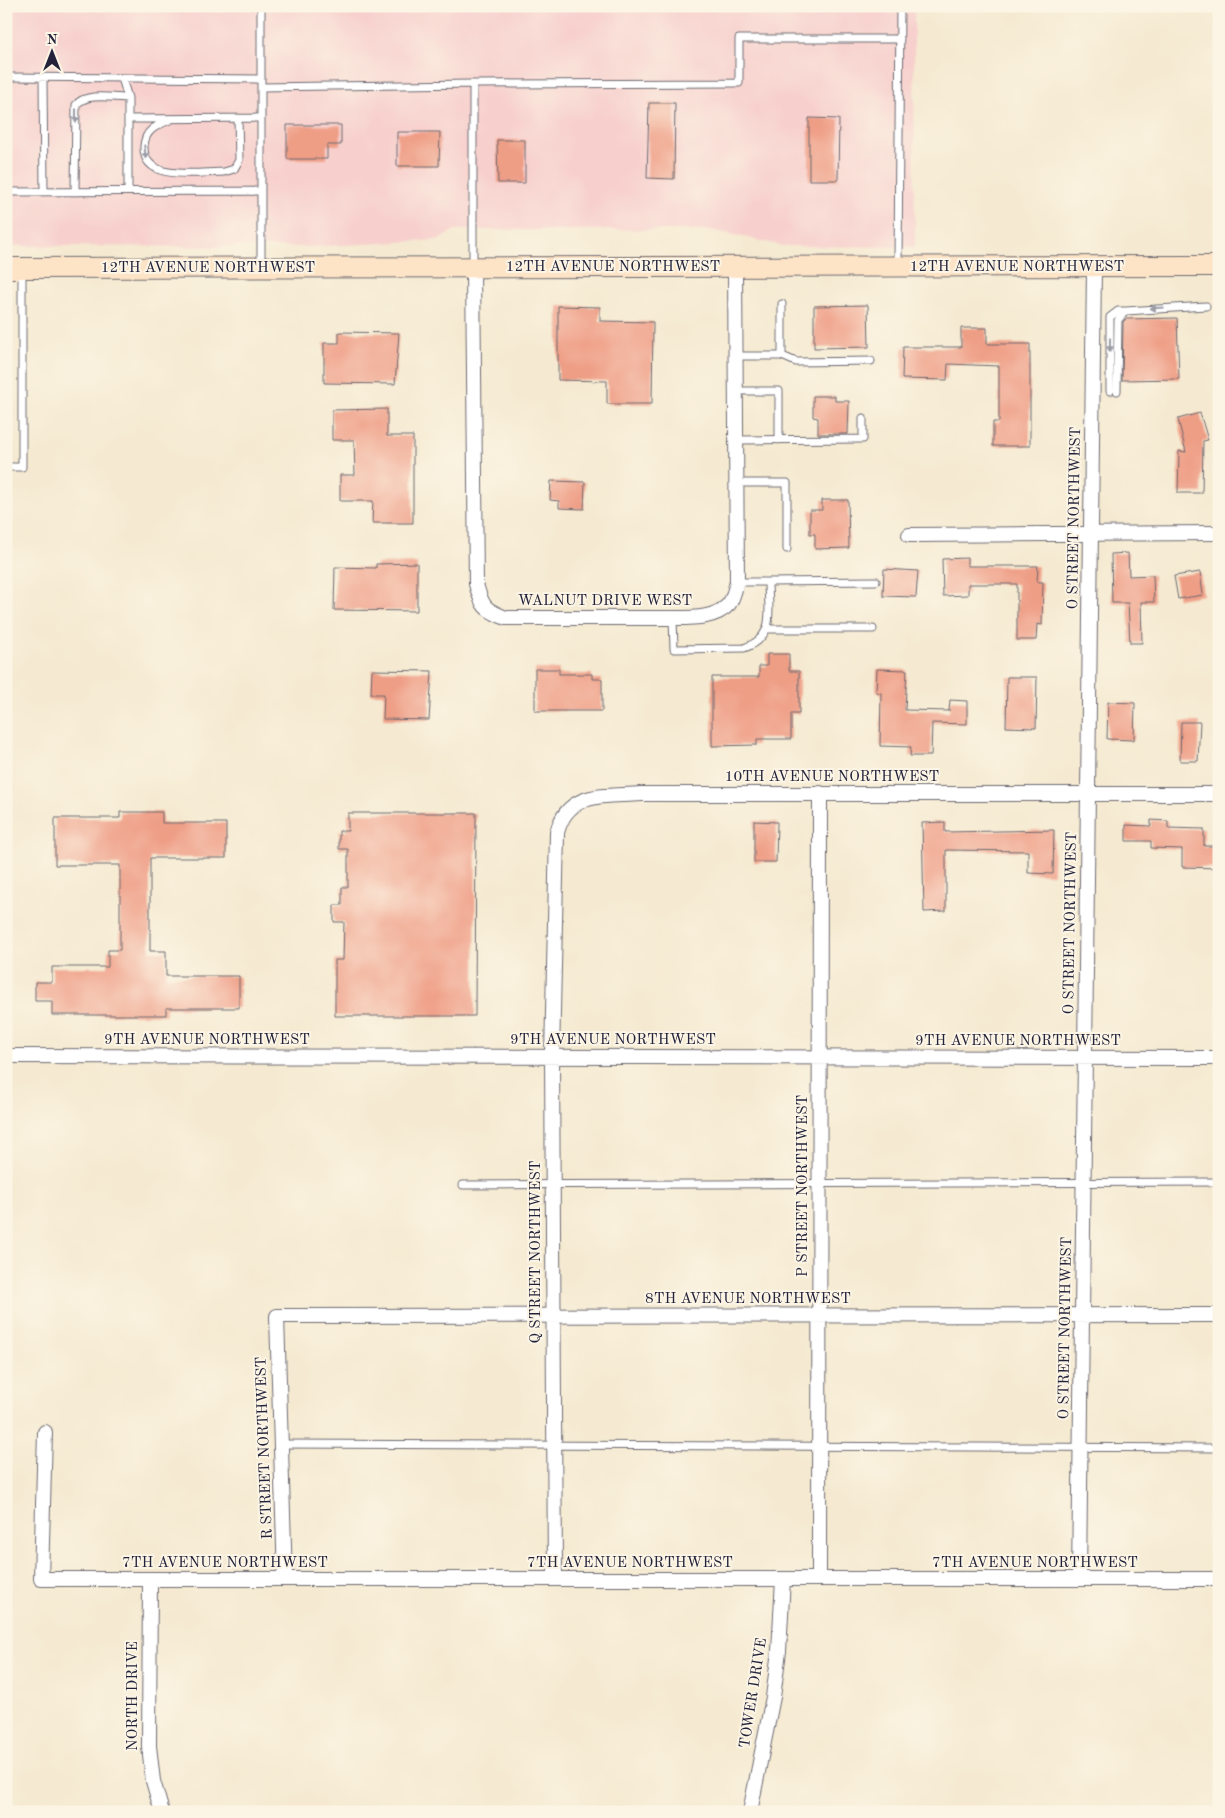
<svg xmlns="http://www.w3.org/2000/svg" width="1225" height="1818" font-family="'Old Standard TT',serif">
  <rect width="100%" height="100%" fill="#fcf5e5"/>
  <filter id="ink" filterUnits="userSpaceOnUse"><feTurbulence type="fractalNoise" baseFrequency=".02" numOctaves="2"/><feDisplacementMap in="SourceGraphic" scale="10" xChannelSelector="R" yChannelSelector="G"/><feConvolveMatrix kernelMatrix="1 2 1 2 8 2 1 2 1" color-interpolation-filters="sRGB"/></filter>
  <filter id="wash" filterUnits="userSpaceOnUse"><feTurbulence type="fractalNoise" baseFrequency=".0096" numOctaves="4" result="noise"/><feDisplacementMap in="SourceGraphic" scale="20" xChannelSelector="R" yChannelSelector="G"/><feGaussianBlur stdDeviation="1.12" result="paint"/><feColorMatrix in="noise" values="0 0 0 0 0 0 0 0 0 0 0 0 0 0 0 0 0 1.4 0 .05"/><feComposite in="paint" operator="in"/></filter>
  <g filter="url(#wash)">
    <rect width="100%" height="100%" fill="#f5ead1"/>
    <path fill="#f7d0cd" d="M6 6H914L915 247 784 246 711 230H455L439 240 308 247 6 246Z"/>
    <g id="blocks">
      <path fill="#ef9e86" d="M649 103H675L674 179 647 178Z
        M809 118 839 119 838 180H809Z
        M287 125H341V145H327V159H287Z
        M397 132H440L439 166H397Z
        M497 140H525V183H498Z
        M868 305 869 347 814 348V306Z
        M558 306 600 307V321L653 322 652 404H607V381L558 380Z
        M1177 318 1179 379 1122 380 1123 322 1126 319Z
        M961 328H987V344H1030V446H993V422H999V366L948 364 947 380 902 379 903 347H961Z
        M339 332 399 333 395 384 324 383V343H339Z
        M813 396H835V401H849L848 434H818V418L813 417Z
        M387 409V436H413V523H372L373 501H340V475H355L354 440H332V410Z
        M1200 413 1208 440 1203 441 1202 493H1178L1179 451 1186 452 1178 419Z
        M551 481 585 482 584 509 559 508V501L550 500Z
        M822 500H848L849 548 815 549V534H810V510H822Z
        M1128 553 1129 576 1153 575 1154 602H1141L1142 643H1130L1128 603H1112L1111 554Z
        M967 558V566H1038L1037 582H1043L1042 625 1037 624 1036 640H1017V584H968V595L943 596 942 559Z
        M417 563V611L334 610 335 567 376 568V564Z
        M884 569 918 571 916 597 883 596Z
        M1200 572 1203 595 1178 599 1174 576Z
        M767 654H789V671H799V714H791V739H757V745L712 746V677H759V666H767Z
        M535 669H559V674H592V679H602V711H535Z
        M877 669 907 670 905 710 949 711 950 700 967 701V724L932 723 931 756H910L911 747 880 746 881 693 876 692Z
        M372 670 432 671 429 720 383 719 384 694H371Z
        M1007 677H1037L1036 728 1006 727Z
        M1108 702 1135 703 1134 740 1107 739Z
        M1181 722H1200L1198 761H1180Z
        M120 812H162V823H226V858H150V951H166V976H239V1008H166V1015H52V1001H35V982H52V967H108V950H120V865H55V818H120Z
        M348 813H476L475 1016H335V960H343L344 922H334V905H342V887H348V849H339V831H348Z
        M1151 820 1168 821V828L1204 829V846H1219V868L1182 867V849L1151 848V841H1126V825L1151 826Z
        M754 821 777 822 776 862H754Z
        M945 822V832L1054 830 1053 874 1028 873V851L946 850V911L924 912 922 823Z"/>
    </g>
  </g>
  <g filter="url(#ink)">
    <use href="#blocks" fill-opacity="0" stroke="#6c6870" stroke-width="1"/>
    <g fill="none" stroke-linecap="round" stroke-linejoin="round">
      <g stroke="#6c6870" stroke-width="9">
        <path id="lane" d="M6 77 261 79
          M43 77 44 192
          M122 78 128 98V191
          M261 87 473 84
          M128 119 260 118
          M172 119C158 125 145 129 144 146 142 183 199 172 224 172L234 169 239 160 238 118
          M6 192 260 191
          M75 192 76 105C86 92 113 98 128 98
          M898 264 900 6
          M473 265V84L739 83V39H900
          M261 266V6
          M736 356H782V304
          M782 356 796 362 871 361
          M736 391H779V440
          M1110 391V317L1118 311H1126
          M1117 391 1118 320 1126 311 1206 306
          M736 440 863 439V418
          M6 467H22V269
          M736 483H787V549
          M768 582 876 581
          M673 618 674 649 744 648C777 637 768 610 768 582H737
          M768 629H873
          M463 1185 1219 1182
          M281 1444 1219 1448"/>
      </g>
      <g stroke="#6c6870" stroke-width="16">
        <path id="street" d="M473 267 476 584C482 607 485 610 506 618H673C691 618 716 619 729 604 733 599 735 589 737 582L735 267
          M909 535 1219 533
          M6 1056 1219 1058
          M45 1432 41 1579H1219
          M150 1579 149 1746 153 1781 162 1812
          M285 1579 277 1316 1219 1315
          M555 1579 552 1056 557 833C567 790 605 797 641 794H1219
          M819 1579 820 793
          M1079 1579 1094 267
          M750 1812 773 1697 779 1651 783 1579"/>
      </g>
      <g stroke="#6c6870" stroke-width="22">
        <path id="secondary" d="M6 268 1219 266"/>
      </g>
      <use href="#lane" stroke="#fff" stroke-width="7"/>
      <use href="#street" stroke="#fff" stroke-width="14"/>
      <use href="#secondary" stroke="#fee4c6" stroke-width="20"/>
    </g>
    <defs><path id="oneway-solid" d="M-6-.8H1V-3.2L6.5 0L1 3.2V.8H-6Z" transform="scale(1.25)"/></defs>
    <g fill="#9c9ca7">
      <use href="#oneway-solid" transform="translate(76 116) rotate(90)"/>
      <use href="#oneway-solid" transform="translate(145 152) rotate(84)"/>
      <use href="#oneway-solid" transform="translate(1157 308) rotate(177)"/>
      <use href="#oneway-solid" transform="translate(1110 345) rotate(90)"/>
    </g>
  </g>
  <g text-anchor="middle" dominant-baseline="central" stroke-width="4" stroke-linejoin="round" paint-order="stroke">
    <g font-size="15" fill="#22223b" stroke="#fcf5e5">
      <text x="613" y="267">12TH AVENUE NORTHWEST</text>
      <text x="1017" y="267">12TH AVENUE NORTHWEST</text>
      <text x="208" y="268">12TH AVENUE NORTHWEST</text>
      <text transform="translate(1075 518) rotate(-89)">O STREET NORTHWEST</text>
      <text x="605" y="601">WALNUT DRIVE WEST</text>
      <text x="832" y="777">10TH AVENUE NORTHWEST</text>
      <text transform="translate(1071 923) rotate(-89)">O STREET NORTHWEST</text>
      <text x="207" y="1040">9TH AVENUE NORTHWEST</text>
      <text x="613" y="1040">9TH AVENUE NORTHWEST</text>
      <text x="1018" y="1041">9TH AVENUE NORTHWEST</text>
      <text transform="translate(803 1186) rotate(-90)">P STREET NORTHWEST</text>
      <text transform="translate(536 1252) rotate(-90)">Q STREET NORTHWEST</text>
      <text x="748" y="1299">8TH AVENUE NORTHWEST</text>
      <text transform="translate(1066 1328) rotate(-89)">O STREET NORTHWEST</text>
      <text transform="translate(265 1448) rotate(-92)">R STREET NORTHWEST</text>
      <text x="225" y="1563">7TH AVENUE NORTHWEST</text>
      <text x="630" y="1563">7TH AVENUE NORTHWEST</text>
      <text x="1035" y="1563">7TH AVENUE NORTHWEST</text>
      <text transform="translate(754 1693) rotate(-81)">TOWER DRIVE</text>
      <text transform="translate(133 1696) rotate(-90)">NORTH DRIVE</text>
    </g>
  </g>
  <rect width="1225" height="1818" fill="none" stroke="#fcf5e5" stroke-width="25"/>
  <g transform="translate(52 52)" stroke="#fcf5e5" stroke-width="4" paint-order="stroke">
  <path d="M0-4L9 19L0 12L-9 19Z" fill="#22223b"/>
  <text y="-8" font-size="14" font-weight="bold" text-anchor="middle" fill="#22223b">N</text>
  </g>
</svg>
